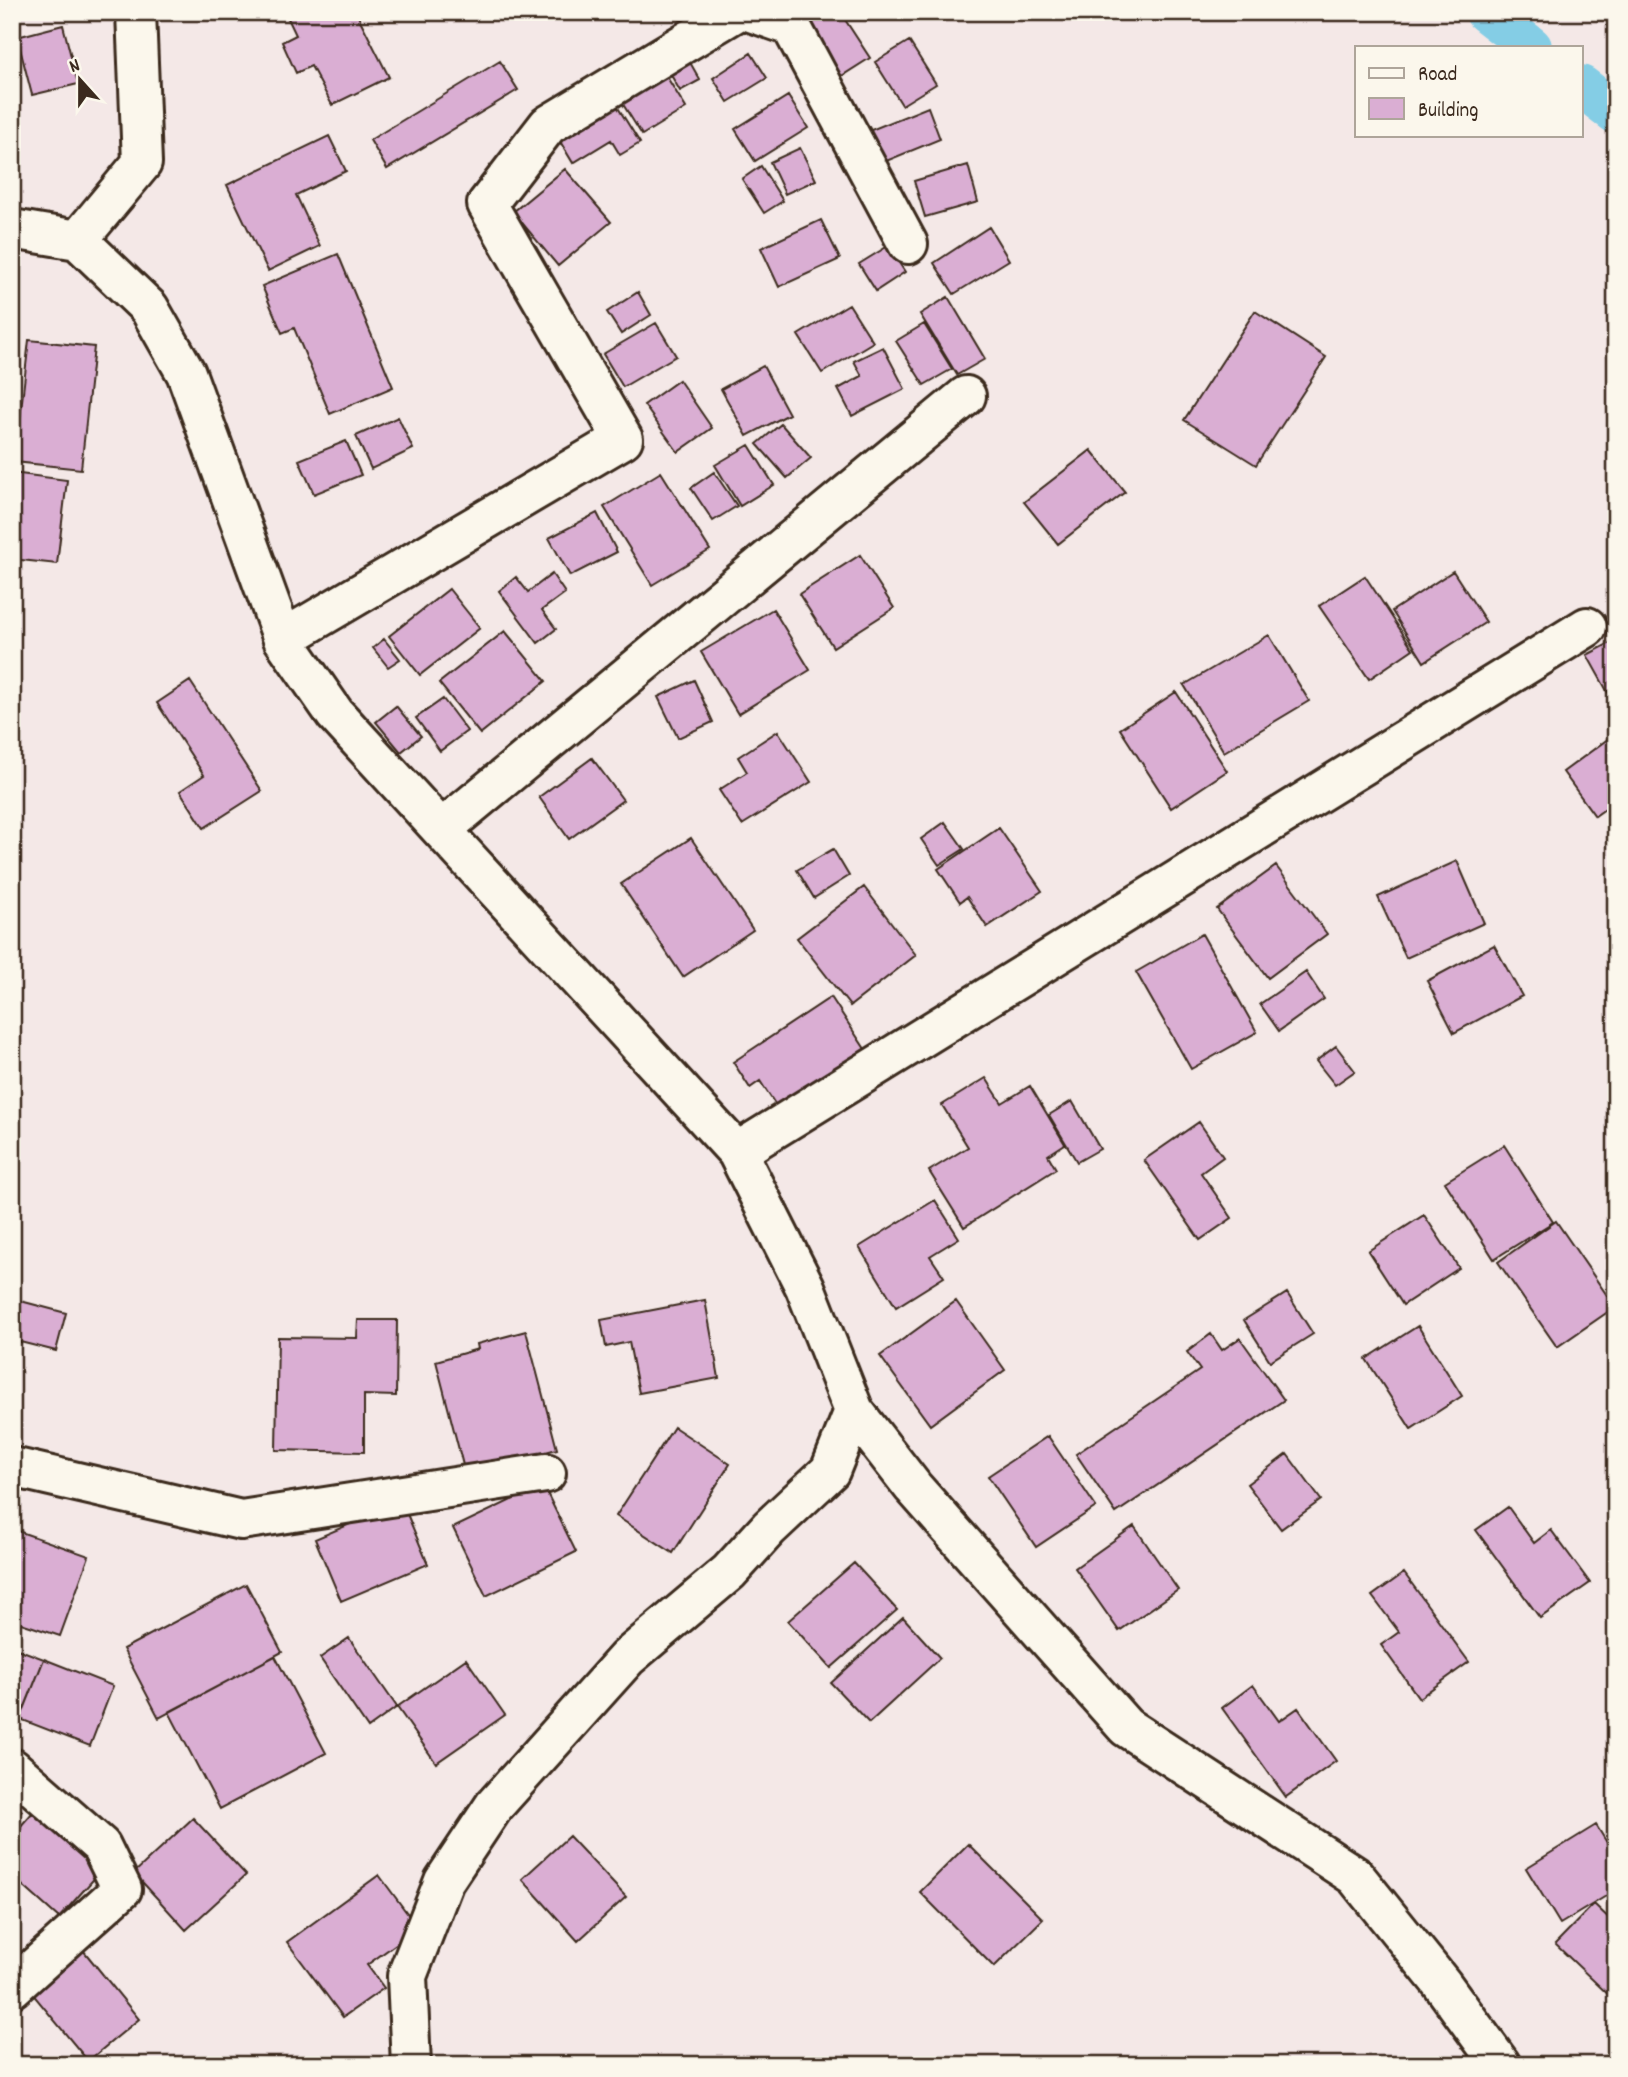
<svg xmlns="http://www.w3.org/2000/svg" width="1628" height="2077" font-family="Dekko,sans-serif">
  <rect width="100%" height="100%" fill="#f4e8e7"/>
  <filter id="ink" filterUnits="userSpaceOnUse"><feTurbulence type="fractalNoise" baseFrequency=".0143" numOctaves="2"/><feDisplacementMap in="SourceGraphic" scale="14" xChannelSelector="R" yChannelSelector="G"/><feConvolveMatrix kernelMatrix="1 2 1 2 8 2 1 2 1" color-interpolation-filters="sRGB"/></filter>
  <g filter="url(#ink)">
    <g fill="none" stroke-linecap="round" stroke-linejoin="round">
      <path stroke="#84cde5" stroke-width="42" d="M1486 12 1531 47
        M1581 86 1616 113"/>
    </g>
    <path fill="#daaed3" stroke="#3b2a1e" stroke-width="2" d="M285 12H356L389 77 332 105 311 66 296 73 282 42 296 35Z
      M811 12H840L870 58 840 77 802 18Z
      M63 25 78 84 32 95 17 37Z
      M909 41 936 84 902 105 875 62Z
      M683 50 700 80 680 91 663 61Z
      M751 53 767 78 728 102 713 78Z
      M500 61 518 90 387 169 370 140Z
      M660 66 686 108 642 135 616 93Z
      M788 96 808 128 755 161 735 129Z
      M612 98 640 143 620 155 611 140 573 163 555 133Z
      M928 107 940 139 879 164 866 132Z
      M329 136 346 171 296 195 320 246 268 271 227 185Z
      M800 148 816 180 785 194 770 162Z
      M968 165 978 202 925 217 914 181Z
      M761 166 783 201 764 213 742 179Z
      M565 169 611 222 558 266 513 212Z
      M821 220 840 259 779 287 761 248Z
      M989 227 1009 260 954 294 934 263Z
      M888 246 905 272 876 291 859 264Z
      M338 254 393 387 330 414 294 328 282 333 262 286Z
      M638 292 651 315 621 334 607 312Z
      M948 297 985 359 957 375 920 314Z
      M849 304 873 342 822 373 798 335Z
      M1255 311 1326 357 1256 465 1184 420Z
      M656 323 676 356 623 387 603 354Z
      M924 324 952 369 924 385 896 341Z
      M29 340 94 347 81 469 15 462Z
      M883 347 905 389 852 416 838 389 862 376 854 361Z
      M763 366 789 414 747 436 721 389Z
      M679 380 712 428 678 452 644 405Z
      M398 417 413 449 371 469 356 436Z
      M781 424 811 458 787 478 757 444Z
      M346 441 361 475 314 494 299 460Z
      M749 445 774 485 740 506 715 465Z
      M1091 450 1125 492 1058 544 1024 502Z
      M661 472 710 550 652 585 604 507Z
      M714 472 737 506 713 521 691 488Z
      M12 473 67 480 57 564 12 559Z
      M597 513 617 552 570 576 549 538Z
      M860 555 894 608 833 647 799 594Z
      M1453 571 1486 622 1424 662 1392 611Z
      M552 574 565 593 542 610 556 629 538 643 499 591 516 577 528 592Z
      M1365 576 1413 649 1369 679 1319 606Z
      M449 589 480 628 420 675 389 636Z
      M773 609 810 670 738 714 701 652Z
      M505 631 546 681 480 734 439 683Z
      M1269 635 1309 701 1224 752 1184 685Z
      M384 639 400 659 388 667 373 648Z
      M1616 640V707L1587 655Z
      M694 680 713 722 678 738 658 697Z
      M190 681 262 791 204 828 180 791 204 775 157 703Z
      M1176 692 1227 771 1171 808 1120 729Z
      M443 699 467 731 440 751 416 718Z
      M396 706 421 736 401 752 376 722Z
      M778 731 811 782 742 825 719 790 747 772 738 757Z
      M1616 733V801L1595 816 1563 772Z
      M592 758 623 800 569 839 539 797Z
      M945 822 964 849 939 865 921 839Z
      M999 828 1042 891 987 927 967 897 960 902 938 869Z
      M691 838 753 930 683 977 621 884Z
      M833 849 849 876 814 898 797 870Z
      M1457 861 1484 923 1406 958 1378 897Z
      M1276 866 1327 934 1268 978 1217 909Z
      M864 887 916 955 850 1006 797 938Z
      M1202 934 1257 1032 1191 1069 1136 972Z
      M1494 945 1522 996 1454 1033 1427 981Z
      M1306 972 1324 999 1279 1031 1260 1004Z
      M831 997 865 1049 777 1107 760 1081 750 1088 733 1062Z
      M1336 1046 1355 1071 1335 1085 1316 1061Z
      M986 1078 1002 1103 1030 1086 1065 1144 1048 1155 1056 1169 964 1227 929 1171 968 1147 942 1105Z
      M1072 1101 1100 1149 1077 1162 1049 1115Z
      M1199 1122 1223 1157 1201 1173 1232 1218 1200 1240 1144 1160Z
      M1504 1145 1553 1222 1494 1259 1445 1182Z
      M935 1200 959 1238 930 1256 944 1277 896 1307 859 1247Z
      M1424 1215 1459 1268 1403 1305 1368 1251Z
      M1556 1221 1615 1307 1557 1347 1498 1262Z
      M1287 1293 1313 1334 1270 1361 1244 1320Z
      M13 1299 66 1313 56 1351 12 1340Z
      M705 1300 719 1378 639 1393 629 1342 606 1347 601 1320Z
      M956 1301 1005 1370 930 1425 880 1356Z
      M358 1320H397L396 1396 364 1395V1452L276 1450 278 1337 357 1338Z
      M1418 1326 1462 1396 1411 1429 1366 1359Z
      M526 1331 557 1449 465 1473 436 1361 478 1349 477 1344Z
      M1211 1334 1222 1350 1240 1338 1284 1400 1116 1513 1076 1454 1200 1370 1187 1352Z
      M674 1427 730 1464 673 1553 616 1516Z
      M1048 1436 1096 1507 1036 1547 988 1476Z
      M1287 1454 1321 1500 1281 1529 1247 1484Z
      M543 1485 576 1552 486 1596 453 1528Z
      M402 1502 428 1564 341 1601 315 1539Z
      M1508 1507 1534 1543 1551 1530 1590 1583 1540 1618 1476 1530Z
      M12 1517 19 1519 12 1539Z
      M1134 1526 1178 1590 1119 1631 1075 1568Z
      M15 1530 89 1556 60 1636 12 1620V1539Z
      M854 1563 897 1610 831 1668 788 1621Z
      M1404 1573 1469 1662 1419 1698 1381 1645 1399 1632 1372 1596Z
      M246 1584 282 1652 159 1718 123 1649Z
      M903 1617 940 1658 869 1723 831 1683Z
      M349 1638 397 1707 368 1728 320 1658Z
      M12 1647 44 1659 12 1740Z
      M275 1656 326 1753 220 1809 169 1712Z
      M44 1659 113 1686 90 1746 20 1719Z
      M466 1659 505 1715 436 1763 397 1707Z
      M1253 1685 1279 1721 1298 1708 1336 1761 1286 1797 1222 1708Z
      M12 1801 22 1811 12 1822Z
      M33 1812 100 1872 59 1918 12 1876V1836Z
      M193 1818 246 1875 186 1930 134 1873Z
      M1596 1825 1616 1857V1890L1560 1924 1526 1868Z
      M569 1836 626 1897 578 1941 522 1879Z
      M968 1844 1043 1919 994 1967 920 1892Z
      M379 1875 418 1928 367 1965 384 1988 343 2017 287 1942Z
      M1594 1904 1616 1925V2002L1555 1944Z
      M83 1950 139 2019 88 2061 31 1992Z"/>
    <g fill="none" stroke-linecap="round" stroke-linejoin="round">
      <g stroke="#3b2a1e" stroke-width="44">
        <path id="minor" d="M751 12 791 26 908 244
          M12 229 78 240 149 308 186 373 283 639 335 714 737 1152 805 1287 854 1411 913 1487 1126 1727 1355 1876 1442 1984 1501 2065
          M78 240 142 163 136 12
          M283 639 623 439 487 204 548 125 736 12
          M442 829 966 396
          M737 1152 1587 627
          M12 1467 241 1520 546 1473
          M12 1768 101 1846 122 1889 12 1988
          M411 2065 407 1976 444 1881 494 1806 627 1658 729 1572 769 1528 830 1471 854 1411"/>
      </g>
      <use href="#minor" stroke="#fbf7ec" stroke-width="38"/>
    </g>
  </g>
  <rect width="1628" height="2077" fill="none" stroke="#fbf7ec" stroke-width="42"/>
  <rect x="21" y="21" width="1586" height="2035" fill="none" stroke="#3b2a1e" stroke-width="2.5" filter="url(#ink)"/>
  <rect x="1355" y="46" width="228" height="91" fill="#fbf7ec" stroke="#aea59a" stroke-width="2"/>
  <rect x="1369" y="68" width="35" height="10" fill="#fbf7ec" stroke="#aea59a" stroke-width="2"/>
  <text x="1418" y="80" font-size="21" fill="#3b2a1e">Road</text>
  <rect x="1369" y="98" width="35" height="21" fill="#daaed3" stroke="#aea59a" stroke-width="2"/>
  <text x="1418" y="116" font-size="21" fill="#3b2a1e">Building</text>
  <g transform="translate(80 80) rotate(339)" stroke="#fbf7ec" stroke-width="5" paint-order="stroke">
  <path d="M0-5L12 26L0 18L-12 26Z" fill="#3b2a1e"/>
  <text y="-10" font-size="19" font-weight="bold" text-anchor="middle" fill="#3b2a1e">N</text>
  </g>
</svg>
